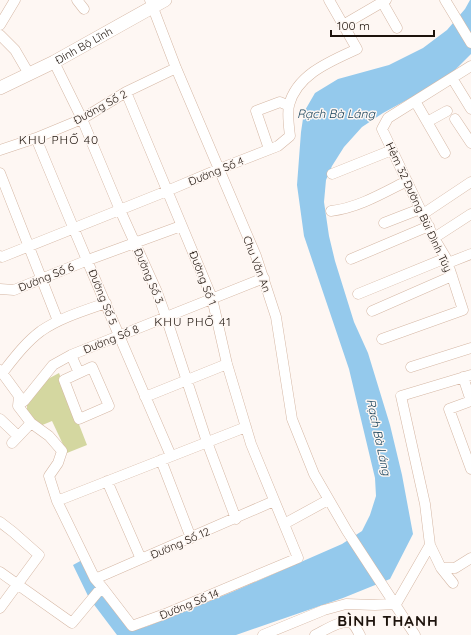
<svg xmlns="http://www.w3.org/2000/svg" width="471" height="635" font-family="Quicksand,sans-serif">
  <rect width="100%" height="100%" fill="#fef7f3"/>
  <path fill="#d4d7a0" d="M59 373 87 445 67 453 52 421 40 426 27 412V405L46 380Z"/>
  <path fill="#94c9ec" d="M470 0H471V54L447 78 383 113 362 127 344 147 332 166 326 180 324 202 329 236 335 261 354 322 368 353 390 425 402 475 413 534 390 579 343 598 236 635H117L89 598 73 565 84 559 97 590 130 629 134 630 148 626 232 592 342 544 362 531 370 515 376 496 375 478 349 369 304 236 297 185 301 132 304 112 315 93 338 79 389 65 423 48 447 30 465 9Z"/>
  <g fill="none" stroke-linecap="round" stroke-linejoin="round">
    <g stroke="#d5b7a4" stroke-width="11">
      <path id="minor" d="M77 0 84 9
        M150 0 176 68 256 256 276 317 292 419 314 474 347 531 415 635
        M381 0 397 28
        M445 0 471 43
        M0 25 15 0
        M343 25 386 0
        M0 35 15 50 29 74
        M54 62 82 119 120 210 157 292 166 317 207 442 236 519
        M452 78 471 109
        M126 92 212 298 227 364 251 444 298 558 165 614 132 626 102 587 95 579 274 501
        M415 101 445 153
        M455 119 471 143
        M427 122 447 111
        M36 138C80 245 125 350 171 456
        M269 149 256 111 280 102 289 106
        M0 150 36 138 82 119 126 92 176 68
        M0 173 58 321
        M332 174 392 150
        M331 211C358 208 383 193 407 181
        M423 214 471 182
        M384 223 420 209
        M434 238 471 214
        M0 256 2 257 167 191 219 169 278 146 290 136C289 127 287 114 289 105 297 74 331 61 357 49L329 0
        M351 259 429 226
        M448 263 471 254
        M0 289 14 290 88 260 181 226
        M358 294 446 258
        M372 311 452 276
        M382 339 463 310 446 258 434 238 382 129 388 118 471 66
        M71 355 79 373
        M92 367 109 406 79 419 64 380Z
        M411 367 471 348
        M0 370 19 396 18 406 31 423 49 436 62 451 58 463 49 476 57 501 95 579
        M3 372C14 358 26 342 41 331 60 318 83 311 106 303
        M463 377 471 401 449 409 471 469
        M145 397 227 364
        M18 406 24 401 53 365 71 355 264 278
        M0 419 18 436
        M12 443 31 423
        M161 460 191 538
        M107 481 141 559
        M57 501 246 427
        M0 522 13 532 39 555 0 608
        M284 524 328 500
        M430 545 441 568H455L471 558
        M441 568 453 583
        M0 572 72 623 102 587
        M263 635 324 610 346 604 375 605 396 604 430 545 425 504 401 396 471 375
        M315 635C324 631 344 617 353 624 356 627 358 632 360 635"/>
    </g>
    <g stroke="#d5b7a4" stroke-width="14">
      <g id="major">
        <path id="s1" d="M0 88 54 62 165 0"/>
      </g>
    </g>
    <use href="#minor" stroke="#fff" stroke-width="10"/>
    <use href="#major" stroke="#fff" stroke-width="13"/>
  </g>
  <g text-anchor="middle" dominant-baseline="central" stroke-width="3" stroke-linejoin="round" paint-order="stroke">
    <g font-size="11" fill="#1d130c" stroke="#fef7f3">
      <text stroke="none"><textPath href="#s1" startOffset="94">Đinh Bộ Lĩnh</textPath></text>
      <text transform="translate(100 107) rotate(-29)">Đường Số 2</text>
      <text transform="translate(216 171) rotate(-22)">Đường Số 4</text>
      <text transform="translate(419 207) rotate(65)">Hẻm 32 Đường Bùi Đình Túy</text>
      <text transform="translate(257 264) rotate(69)">Chu Văn An</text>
      <text transform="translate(149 276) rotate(67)">Đường Số 3</text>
      <text transform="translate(46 277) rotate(-22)">Đường Số 6</text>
      <text transform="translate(203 278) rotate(69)">Đường Số 1</text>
      <text transform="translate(103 297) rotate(68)">Đường Số 5</text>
      <text transform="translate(111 339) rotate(-22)">Đường Số 8</text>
      <text transform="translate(180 543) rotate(-23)">Đường Số 12</text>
      <text transform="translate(189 604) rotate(-22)">Đường Số 14</text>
    </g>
    <g font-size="12" font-style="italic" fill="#18425a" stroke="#fef7f3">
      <text x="336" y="113">Rạch Bà Láng</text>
      <text transform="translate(379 437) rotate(78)">Rạch Bà Láng</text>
    </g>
    <g font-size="12" letter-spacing="1" fill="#1d130c" stroke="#fef7f3">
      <text x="59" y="139">KHU PHỐ 40</text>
      <text x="193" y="321">KHU PHỐ 41</text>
    </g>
    <g font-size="15" font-weight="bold" letter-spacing="1" fill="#1d130c" stroke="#fef7f3">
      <text x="388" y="620">BÌNH THẠNH</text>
    </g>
  </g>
  <path d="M331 30v6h103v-6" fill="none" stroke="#1d130c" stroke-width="2"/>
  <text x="337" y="30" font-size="12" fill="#1d130c" stroke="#fef7f3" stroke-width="3" paint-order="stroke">100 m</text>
</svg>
